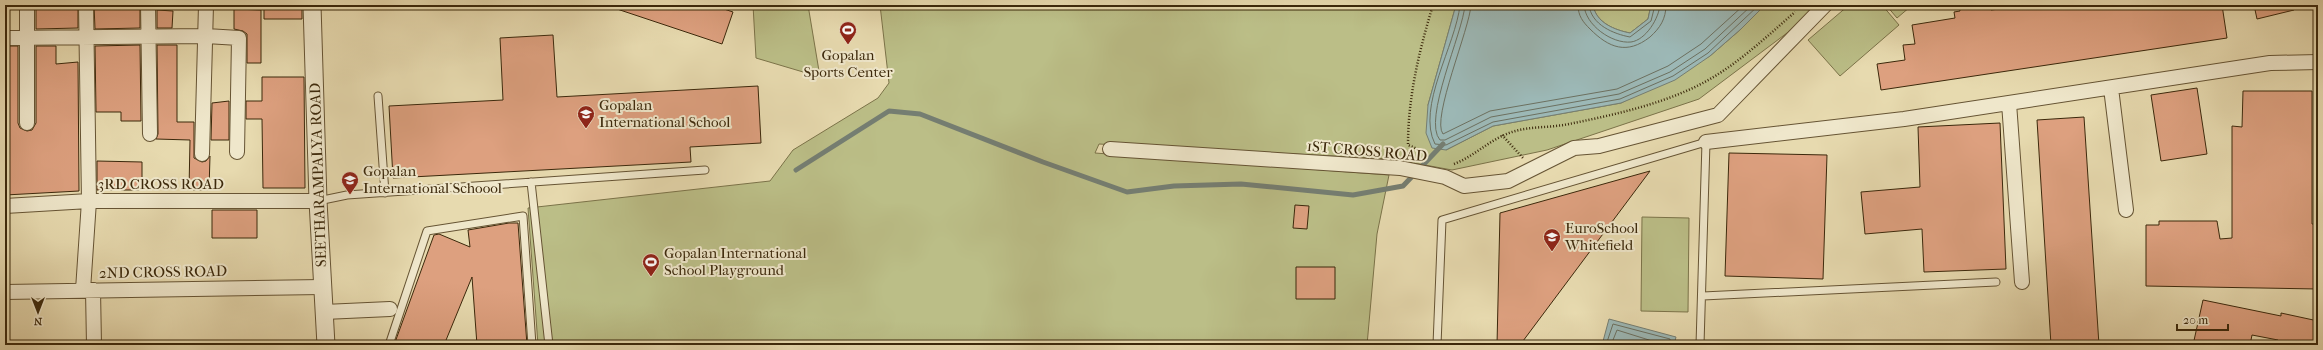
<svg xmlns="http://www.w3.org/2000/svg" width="2323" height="350" font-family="'IM FELL French Canon',serif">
  <rect width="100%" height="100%" fill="#e7daaf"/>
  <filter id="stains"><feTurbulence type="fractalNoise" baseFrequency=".005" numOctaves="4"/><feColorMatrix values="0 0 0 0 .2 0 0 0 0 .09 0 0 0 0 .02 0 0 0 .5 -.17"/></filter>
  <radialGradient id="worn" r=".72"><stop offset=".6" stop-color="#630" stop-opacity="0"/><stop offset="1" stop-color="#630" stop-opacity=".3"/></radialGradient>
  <path fill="#bbbe87" stroke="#7b7349" d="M753 5H808L820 77 756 58Z
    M880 5H1456L1428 105 1446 150 1493 126 1621 103 1710 56 1741 29 1765 5H1817L1795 27 1699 99 1547 150 1452 170 1392 159 1099 144 1095 153 1389 175 1377 234 1367 345H538L528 208 770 181 793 150 878 98 889 83Z
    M1593 5H1651L1648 19 1630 33C1615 30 1596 23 1593 5Z
    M1849 5H1882L1899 25 1840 76 1808 40Z
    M1886 5H1909L1910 7 1897 18Z
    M1642 217 1689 218 1688 312 1641 311Z"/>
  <path fill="#9cb8b6" stroke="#757e72" d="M1456 5H1593C1596 23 1615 30 1630 33L1648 19 1651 5H1765L1741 29 1710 56 1675 80 1621 103 1493 126 1446 150 1432 148 1426 133 1428 105Z
    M1609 319 1676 337 1674 345H1602Z"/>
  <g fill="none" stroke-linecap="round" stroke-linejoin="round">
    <path stroke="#6c7060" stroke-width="1" d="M1460 5C1456 45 1416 107 1435 144L1446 145 1493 122 1620 99 1673 76 1708 53 1759 5
      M1465 5C1463 33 1422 120 1440 140H1445L1491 117 1619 94 1670 72 1705 49 1752 5
      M1471 5C1470 28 1431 119 1443 134L1490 111 1617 89 1668 66 1701 44 1744 5
      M1578 5C1578 16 1583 22 1590 29 1609 48 1627 55 1650 37 1660 28 1666 19 1666 5
      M1584 5C1585 25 1612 44 1631 42 1646 40 1659 18 1660 5
      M1589 5C1591 25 1614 34 1630 37L1651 21 1655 5
      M1606 345 1613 324 1670 339V345
      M1611 345 1617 330 1665 345"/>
    <path stroke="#757e72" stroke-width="5" d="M796 170 889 111 920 114 1043 162 1127 192 1174 186 1241 184 1353 195 1403 186 1443 144"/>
  </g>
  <path fill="#dda07f" stroke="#3b280b" d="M36 5 78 7V28L36 29Z
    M94 5H140V28L95 29Z
    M264 5H302V19H264Z
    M615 5H712L733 12 722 44 614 8Z
    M1959 5H1991V10L2031 5 2040 7 2222 5 2227 38 1881 90 1877 64 1905 60 1903 45 1915 44 1912 25 1955 18 1954 12 1960 11Z
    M2254 5H2293L2294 10 2257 19Z
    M234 9 261 10V63H247V34L243 31 234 29Z
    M157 10 173 11 172 28H157Z
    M553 35 557 97 758 86 761 143 690 147 691 162 393 178 389 106 503 100 500 38Z
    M140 45 141 121H121V112H96L95 46Z
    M157 45H177V122H194V158L202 162 206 161 210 156 209 190H189L190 140 156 139 158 134Z
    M9 46H18V123L20 128 27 131 32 130 36 123V46H56V64L78 62 79 191 5 195V66H9Z
    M262 77H304L305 188H263L262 119H246V101H262Z
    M2197 88 2207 154 2161 161 2151 95Z
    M2243 91H2312V224H2318V289L2146 286V225H2159V221H2217L2220 239 2232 238V126L2242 127Z
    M229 101V140H211L212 103Z
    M2084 117 2099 345H2051L2037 120Z
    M2000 123 2006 269 1924 272 1922 229 1865 234 1861 192 1920 187 1918 127Z
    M1729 153 1827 155 1823 279 1725 276Z
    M97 161 142 162V190H97Z
    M1650 171 1520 345H1497L1500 213Z
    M1295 205 1309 206 1307 229 1293 228Z
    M212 210H257V238H212Z
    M509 223H518L527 345H477L472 277 444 345H394L434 235 439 234 470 247 468 230Z
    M1296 267H1335V299H1296Z
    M2203 300 2281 316V313L2318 321V345H2277L2278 340 2252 335 2250 345H2193Z"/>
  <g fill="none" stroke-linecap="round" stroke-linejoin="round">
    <g stroke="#665434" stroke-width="9">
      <path id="service" d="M378 96 385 193
        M531 182 549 345
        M318 201 347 195 705 170
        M1703 296 1996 282
        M389 345 427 231 523 216 532 345
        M1437 345 1442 220 1706 142 1700 345"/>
    </g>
    <g stroke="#665434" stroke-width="16">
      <path id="minor" d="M148 5 150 134
        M5 38 206 36 239 38 237 152
        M2111 88 2126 210
        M2009 103 2022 282
        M27 123V5
        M1706 142 1904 119 2270 63 2318 62
        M1110 149 1400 168 1445 177 1464 186 1508 181 1574 148 1599 146 1718 115 1825 5
        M202 154 206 5
        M5 206 89 201H318
        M83 290 89 201 86 5
        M93 290 94 345
        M5 292 322 287
        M324 312 390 309"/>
    </g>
    <g stroke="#665434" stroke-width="19">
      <path id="tertiary" d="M312 5 318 201 326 345"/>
    </g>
    <path stroke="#3b280b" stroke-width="2.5" stroke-dasharray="1 2" stroke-linecap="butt" d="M1502 135 1523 158
      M1427 157 1420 150 1408 145C1408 97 1419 51 1433 5
      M1454 164C1475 156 1490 139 1512 132 1530 126 1550 128 1569 124 1613 115 1659 105 1699 85 1735 67 1765 38 1795 12"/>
    <use href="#service" stroke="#efe7cb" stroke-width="7"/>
    <use href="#minor" stroke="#efe7cb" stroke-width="14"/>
    <use href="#tertiary" stroke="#efe7cb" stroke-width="17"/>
  </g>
  <defs>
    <g id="stadium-pin" transform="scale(0.9)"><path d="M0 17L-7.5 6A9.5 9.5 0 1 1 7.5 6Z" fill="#8f2418" stroke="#efe7cb"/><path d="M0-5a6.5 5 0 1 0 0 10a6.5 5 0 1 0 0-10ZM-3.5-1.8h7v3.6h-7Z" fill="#fff"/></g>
    <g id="university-pin" transform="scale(0.9)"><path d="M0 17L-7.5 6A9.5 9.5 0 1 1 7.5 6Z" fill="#8f2418" stroke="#efe7cb"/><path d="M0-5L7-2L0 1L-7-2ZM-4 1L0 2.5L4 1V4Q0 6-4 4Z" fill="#fff"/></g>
    <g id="school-pin" transform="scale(0.9)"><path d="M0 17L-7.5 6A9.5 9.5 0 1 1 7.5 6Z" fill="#8f2418" stroke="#efe7cb"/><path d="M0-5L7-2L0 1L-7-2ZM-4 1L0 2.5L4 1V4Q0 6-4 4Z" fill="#fff"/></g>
  </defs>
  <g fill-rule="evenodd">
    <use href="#stadium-pin" x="848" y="30"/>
    <use href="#university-pin" x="586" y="114"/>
    <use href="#school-pin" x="350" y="180"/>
    <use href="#school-pin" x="1552" y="237"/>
    <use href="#stadium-pin" x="651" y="262"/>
  </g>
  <g text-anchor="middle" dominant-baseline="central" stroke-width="4" stroke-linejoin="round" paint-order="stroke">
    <g font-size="15" fill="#3b280b" stroke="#efe7cb" text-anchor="start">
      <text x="848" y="55" text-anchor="middle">Gopalan<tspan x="848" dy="17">Sports Center</tspan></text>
      <text x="599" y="105">Gopalan<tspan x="599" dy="17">International School</tspan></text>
      <text x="363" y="171">Gopalan<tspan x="363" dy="17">International Schoool</tspan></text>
      <text x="1565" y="228">EuroSchool<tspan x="1565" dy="17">Whitefield</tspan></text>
      <text x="664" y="253">Gopalan International<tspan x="664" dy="17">School Playground</tspan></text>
    </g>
    <g font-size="15" fill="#3b280b" stroke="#efe7cb">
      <text transform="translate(1367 151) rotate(5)">1ST CROSS ROAD</text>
      <text transform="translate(318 175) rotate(-92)">SEETHARAMPALYA ROAD</text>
      <text x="161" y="184">3RD CROSS ROAD</text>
      <text transform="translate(163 272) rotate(-1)">2ND CROSS ROAD</text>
    </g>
  </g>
  <rect width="2323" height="350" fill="none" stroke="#e7daaf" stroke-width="20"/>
  <rect x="6" y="6" width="2311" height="338" fill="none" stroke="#3b280b" stroke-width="2"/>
  <rect x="10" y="10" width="2303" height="330" fill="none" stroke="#3b280b"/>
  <g transform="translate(38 312) rotate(180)" stroke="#efe7cb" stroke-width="3" paint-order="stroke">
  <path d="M0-3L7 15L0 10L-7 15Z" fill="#3b280b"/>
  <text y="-6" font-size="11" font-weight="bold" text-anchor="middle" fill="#3b280b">N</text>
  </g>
  <path d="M2177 324v6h51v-6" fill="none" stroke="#3b280b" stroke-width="2"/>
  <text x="2183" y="324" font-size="12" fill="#3b280b" stroke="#efe7cb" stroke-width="3" paint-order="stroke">20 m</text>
  <rect width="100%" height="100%" filter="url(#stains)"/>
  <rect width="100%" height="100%" fill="url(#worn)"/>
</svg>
